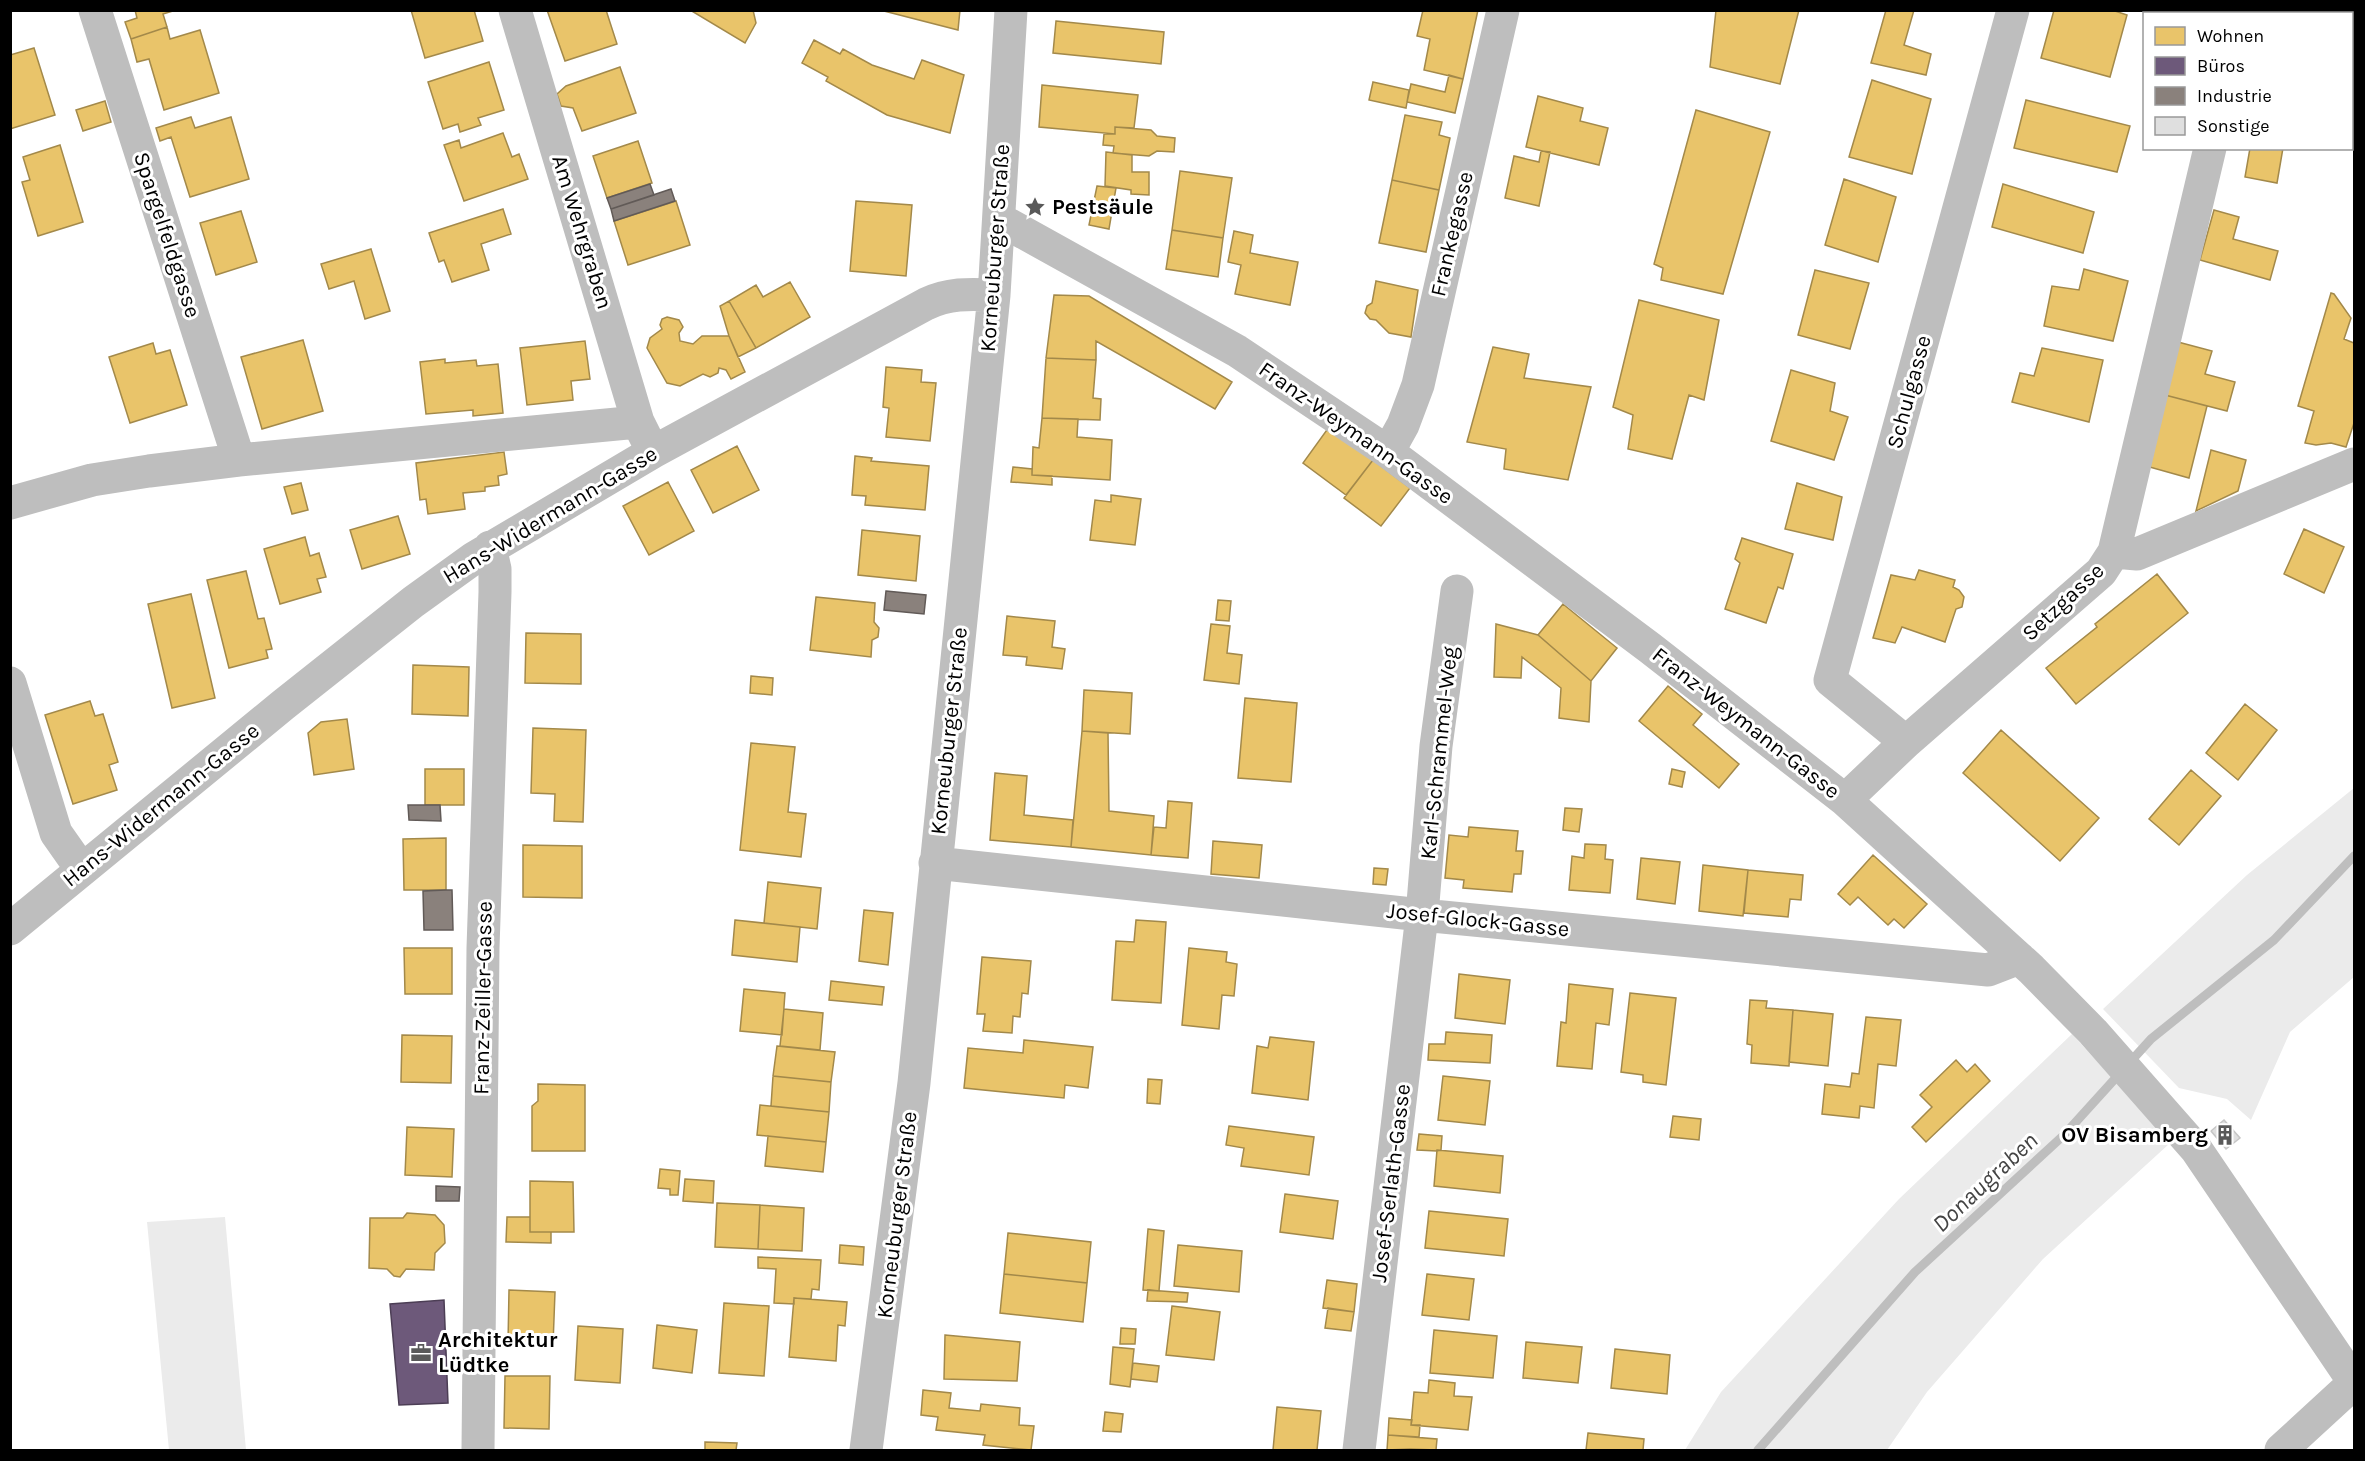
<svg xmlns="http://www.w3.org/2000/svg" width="2365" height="1461" font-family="Karla,sans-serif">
  <rect width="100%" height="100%" fill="#fff"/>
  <path fill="#ebebeb" d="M2354 788V977L2290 1032 2251 1120 2227 1099 2179 1088 2103 1009 2247 875Z
    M2072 1034 2149 1118 2169 1144 2043 1259 1927 1392 1887 1450H1685L1721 1392 1899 1199Z
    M225 1217 246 1450H169L147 1222Z"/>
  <path fill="#e9c46a" stroke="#a3894a" stroke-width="1.5" d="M135 10H176L163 14 167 27 131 39 125 22 137 18Z
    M411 10H474L483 41 425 58Z
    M547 10H606L617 44 565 61Z
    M690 10H753L756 23 745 43Z
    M880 10H960L958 30Z
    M1423 10H1478L1463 79 1424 70 1430 39 1417 36Z
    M1716 10H1799L1780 84 1710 67Z
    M1886 10H1914L1904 45 1931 54 1926 75 1871 63Z
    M2054 10H2112L2127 15 2110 77 2041 58Z
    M1056 21 1164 32 1161 64 1053 53Z
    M167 27 170 39 200 30 219 93 164 110 149 59 137 62 131 39Z
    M814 40 840 54 843 49 872 65 914 79 922 60 964 75 950 133 887 115 826 81 828 77 802 63Z
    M34 48 55 115 10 129V55Z
    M489 62 504 110 478 118 481 125 460 132 458 124 443 129 428 82Z
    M620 67 636 113 582 131 573 108 561 106 557 94 566 86Z
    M1449 75 1463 79 1455 113 1407 102 1411 84 1445 92Z
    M1872 80 1931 99 1912 174 1849 157Z
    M1373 82 1409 90 1406 108 1369 100Z
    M1042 85 1138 95 1134 128 1115 127V134L1039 127Z
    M1538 96 1583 108 1580 121 1608 128 1599 165 1526 147Z
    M2026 100 2130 126 2117 172 2014 148Z
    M105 101 111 122 83 131 76 110Z
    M1696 110 1770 132 1723 294 1661 280 1663 268 1654 264Z
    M1405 115 1442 122 1439 135 1450 138 1439 190 1392 180Z
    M191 117 195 128 231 117 249 179 190 197 171 137 160 141 156 128Z
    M1115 127 1151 130 1157 136 1175 138 1174 152 1157 151 1149 156 1113 153 1114 146 1103 145 1104 134H1115Z
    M503 133 512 157 519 154 528 179 464 201 444 145 459 140 461 148Z
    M638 141 652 183 607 198 593 156Z
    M60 145 83 222 38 236 22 182 30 180 23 157Z
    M2250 148H2283L2277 183 2245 177Z
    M1541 151 1550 152 1539 206 1505 198 1514 156 1539 162Z
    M1106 152 1132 155V172H1149V195L1131 194V190L1105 186Z
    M1180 171 1232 178 1223 238 1172 230Z
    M1844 179 1896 197 1878 262 1825 245Z
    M1392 180 1439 190 1426 252 1379 243Z
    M2003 184 2094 212 2083 253 1992 227Z
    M1097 186 1116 188 1109 229 1089 225Z
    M676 201 690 245 628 265 614 221Z
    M856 201 912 205 906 276 850 271Z
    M503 209 511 234 481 244 489 270 452 282 444 260 439 262 429 233Z
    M2214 210 2239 217 2233 239 2278 251 2270 280 2200 260Z
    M241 211 257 262 216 275 200 223Z
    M1172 230 1223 238 1218 277 1166 269Z
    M1234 231 1253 235 1250 253 1298 262 1290 305 1235 294 1241 265 1228 262Z
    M371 249 390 311 365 319 354 281 329 289 321 264Z
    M2084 269 2128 281 2113 341 2044 326 2052 286 2079 290Z
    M1815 270 1869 283 1850 349 1798 335Z
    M1376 281 1418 290 1411 337 1389 333 1376 320 1370 319 1365 313 1367 306 1372 303Z
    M790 282 810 317 756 348 729 301 756 285 763 297Z
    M2331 293 2334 294 2351 318 2344 339 2354 343V423L2346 447 2331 443 2316 445 2305 443 2314 411 2298 406Z
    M1054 295 1089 296 1232 382 1215 409 1096 341V360L1046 358Z
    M1639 300 1719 320 1704 400 1689 395 1672 459 1628 449 1633 415 1613 407Z
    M729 301 756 348 738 357 729 336 720 306Z
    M667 317 679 320 683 327 679 333 680 341 693 344 702 336H729L745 372 731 379 726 370 719 368 718 373 710 377 703 374 680 386 667 383 647 348 650 338 662 329 660 325 662 319Z
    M303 340 323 411 262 429 241 357Z
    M585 341 590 379 571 381 573 400 527 405 520 348Z
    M2178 342 2212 351 2205 374 2235 382 2227 411 2165 395Z
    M153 343 156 354 170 350 187 405 130 423 109 357Z
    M1493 347 1529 354 1524 378 1591 387 1568 480 1504 469 1506 449 1467 442Z
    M2042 348 2103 360 2089 422 2012 402 2020 373 2034 376Z
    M1046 358 1096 360 1093 398 1101 399 1100 420 1042 418Z
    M445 359V363L476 360 477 366 498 364 503 413 473 416V410L426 414 420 362Z
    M886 367 922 370 921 382 936 383 930 441 886 437 889 408 883 407Z
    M1791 370 1835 383 1830 411 1848 417 1834 460 1771 441Z
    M2165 395 2207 406 2189 478 2146 466Z
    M1042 418 1078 419 1077 437 1112 440 1110 480 1032 475 1033 447 1039 448Z
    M1329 427 1373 460 1346 495 1303 463Z
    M737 446 759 490 713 513 691 470Z
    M2211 450 2246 460 2238 491 2196 511Z
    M504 452 507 474 498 476 499 485 485 487V491L463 493 465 509 428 514 426 499 420 500 416 463Z
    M855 456 872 458 871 461 929 466 925 510 865 505 866 496 852 495Z
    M1373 460 1410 488 1381 526 1344 498Z
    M1013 467 1032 469V475L1052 476V485L1011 482Z
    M668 482 694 531 649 555 623 506Z
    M301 483 308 510 292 514 284 487Z
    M1797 483 1842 497 1833 540 1785 529Z
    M1111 495 1141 499 1135 545 1090 540 1095 500 1111 502Z
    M398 516 410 554 362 569 350 530Z
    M2304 529 2344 547 2324 593 2284 574Z
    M862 530 920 536 916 581 858 575Z
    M305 537 310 556 319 553 326 577 317 579 321 592 280 604 264 549Z
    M1742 538 1793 554 1783 589 1778 587 1766 623 1725 609 1740 563 1735 559Z
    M1919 570 1955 580 1953 587 1959 590 1964 597 1962 607 1956 609 1945 642 1902 627 1895 643 1873 638 1891 575 1915 580Z
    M246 571 258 619 264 618 272 649 266 650 268 658 229 668 207 580Z
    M2157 574 2188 613 2076 704 2046 668 2097 627 2095 624Z
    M191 594 215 698 172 708 148 604Z
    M816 597 875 603 874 622 879 628 878 637 872 640 871 657 810 650Z
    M1218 600 1231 601 1229 621 1216 620Z
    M1563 604 1617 648 1591 681 1538 635Z
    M1007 616 1055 621 1052 647 1065 649 1062 669 1026 665 1027 657 1003 655Z
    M1211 624 1230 626 1227 653 1242 655 1239 684 1204 680Z
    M1496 624 1538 635 1591 681 1589 722 1559 718 1561 688 1522 657 1521 678 1494 677Z
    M526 633 581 634V684L525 683Z
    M413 665 469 667 468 716 412 714Z
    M751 676 773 678 772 695 750 693Z
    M1668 686 1702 714 1693 725 1739 764 1719 788 1639 721Z
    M1084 690 1132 693 1130 734 1082 731Z
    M1245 698 1297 703 1291 782 1238 778Z
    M90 701 95 716 103 714 118 762 109 765 117 790 73 804 45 715Z
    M2245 704 2277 730 2238 780 2206 753Z
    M347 719 354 769 314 775 308 733 321 722Z
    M533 728 586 730 583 822 554 821 555 794 531 793Z
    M2001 730 2099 818 2060 861 1963 773Z
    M1082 731 1108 733 1109 811 1154 816 1151 855 1071 847Z
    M751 743 795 747 788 812 806 814 801 857 740 850Z
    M425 769H464V805H425Z
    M1672 769 1685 772 1682 787 1669 784Z
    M2191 770 2221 796 2179 845 2149 819Z
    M995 773 1027 776 1024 815 1073 820 1071 847 990 840Z
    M1168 801 1192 803 1188 858 1151 855 1154 827 1166 828Z
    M1565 808 1582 809 1579 832 1563 830Z
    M1469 827 1518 831 1516 851H1523L1521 874H1514L1512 892 1463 888 1464 880 1445 878 1449 835 1468 837Z
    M446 838V890H404L403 839Z
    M1213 841 1262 845 1259 878 1211 874Z
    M1585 844 1606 845 1605 859 1613 860 1610 893 1569 890 1572 856 1584 858Z
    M523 845 582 846V898L523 897Z
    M1873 855 1927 904 1904 928 1894 919 1888 925 1858 897 1850 905 1838 894Z
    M1641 858 1680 862 1675 904 1637 899Z
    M1703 865 1748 870 1743 916 1699 911Z
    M1374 868 1388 869 1386 885 1373 884Z
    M1748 870 1803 875 1801 900 1790 899 1788 917 1744 913Z
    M768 882 821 888 817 929 764 923Z
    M864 910 893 913 888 965 859 961Z
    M735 920 800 927 797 962 732 955Z
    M1136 920 1166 922 1161 1003 1112 1000 1116 941 1134 942Z
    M404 948H452V994H405Z
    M1189 948 1227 952 1226 962 1237 964 1234 996 1222 995 1219 1029 1182 1025Z
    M982 957 1031 961 1028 994 1022 993 1020 1017 1013 1016 1012 1033 983 1031 985 1014H977Z
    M1459 974 1510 980 1505 1024 1455 1018Z
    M831 981 884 987 882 1005 829 1000Z
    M1569 984 1613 989 1609 1025 1596 1023 1592 1069 1557 1066 1561 1022 1566 1023Z
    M744 989 785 993 782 1035 740 1031Z
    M1630 993 1676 998 1666 1085 1643 1082V1075L1621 1072Z
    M1750 1000 1767 1001 1766 1008 1793 1010 1789 1066 1751 1063 1752 1045 1747 1044Z
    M784 1009 823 1013 820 1050 780 1046Z
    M1793 1010 1833 1014 1828 1066 1789 1062Z
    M1866 1017 1901 1020 1896 1066 1878 1064 1874 1108 1860 1106 1859 1118 1822 1114 1825 1084 1850 1087 1852 1073 1859 1074Z
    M1446 1032 1492 1035 1490 1063 1428 1060 1429 1044H1445Z
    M402 1035 452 1036 451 1083 401 1082Z
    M1270 1037 1314 1042 1308 1100 1252 1093 1257 1046 1268 1048Z
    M1024 1040 1093 1047 1088 1088 1065 1085 1064 1098 964 1088 968 1048 1023 1053Z
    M777 1046 835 1052 831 1082 773 1076Z
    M1956 1060 1967 1072 1975 1064 1990 1081 1926 1142 1912 1127 1932 1107 1920 1095Z
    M773 1076 831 1082 829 1112 771 1106Z
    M1443 1076 1490 1081 1485 1125 1438 1120Z
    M1148 1079 1162 1080 1160 1104 1147 1103Z
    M538 1084 585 1085V1151H532V1106L538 1101Z
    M760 1105 829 1112 826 1142 757 1135Z
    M1673 1116 1701 1119 1699 1140 1670 1137Z
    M1229 1126 1314 1137 1309 1175 1241 1166 1244 1148 1226 1145Z
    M407 1127 454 1129 452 1177 405 1175Z
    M1419 1134 1442 1136 1441 1150 1437 1151 1417 1150Z
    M768 1136 826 1142 823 1172 765 1166Z
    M1437 1150 1503 1156 1500 1193 1434 1186Z
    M660 1169 680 1171 678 1195H670V1189L658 1188Z
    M685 1179 714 1181 713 1203 683 1201Z
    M530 1181 573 1182 574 1232H530Z
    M1285 1194 1338 1201 1333 1239 1280 1232Z
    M717 1203 760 1205 758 1249 715 1247Z
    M760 1205 804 1208 802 1251 758 1249Z
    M1429 1211 1508 1219 1504 1256 1425 1248Z
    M407 1213 435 1215 444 1225 445 1243 435 1253 434 1270 406 1269 400 1277 394 1276 387 1269 369 1268 370 1218H403Z
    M507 1217H530V1232H551V1243L506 1242Z
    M1148 1229 1164 1231 1159 1291 1143 1290Z
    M1008 1233 1091 1242 1087 1283 1004 1274Z
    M840 1245 864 1247 863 1265 839 1263Z
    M1178 1245 1242 1251 1239 1292 1174 1286Z
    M758 1257 821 1260 819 1290 812 1289 811 1299 794 1298V1304L774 1303 776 1269 758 1268Z
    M1004 1274 1087 1283 1083 1322 1000 1313Z
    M1427 1274 1474 1279 1469 1320 1422 1315Z
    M1327 1280 1357 1284 1354 1312 1323 1308Z
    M509 1290 555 1292 553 1345 508 1343Z
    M1148 1290 1188 1293 1187 1302 1147 1301Z
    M794 1298 847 1302 845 1326 838 1325 836 1361 789 1357Z
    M724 1303 769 1306 764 1376 719 1373Z
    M1172 1306 1220 1312 1214 1360 1166 1355Z
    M1328 1308 1354 1312 1351 1331 1325 1328Z
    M657 1325 697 1330 692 1373 653 1368Z
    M578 1326 623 1329 620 1383 575 1380Z
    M1121 1328 1136 1329 1135 1344H1120Z
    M1434 1330 1497 1336 1493 1378 1430 1373Z
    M945 1335 1020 1342 1017 1381 944 1379Z
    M1526 1342 1582 1347 1578 1383 1523 1378Z
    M1113 1347 1134 1349 1130 1387 1110 1384Z
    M1615 1349 1670 1355 1667 1394 1611 1388Z
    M1133 1363 1159 1366 1157 1382 1131 1379Z
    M505 1376H550L549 1429 504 1428Z
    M1429 1380 1455 1383 1454 1396 1472 1397 1468 1430 1411 1425 1414 1392 1428 1393Z
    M923 1390 951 1393 949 1408 980 1411 981 1404 1020 1408 1019 1425 1034 1426 1031 1450 983 1445 985 1435 936 1430 938 1417 921 1415Z
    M1277 1407 1321 1411 1317 1450H1273Z
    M1105 1412 1123 1414 1121 1432 1103 1431Z
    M1389 1418 1412 1420 1411 1425H1420L1419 1437 1388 1435Z
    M1588 1433 1644 1439 1643 1450H1586Z
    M1388 1435 1437 1439 1436 1450 1410 1449 1387 1450Z
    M705 1442 737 1443 736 1450H705Z"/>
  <path fill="#6d597a" stroke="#4c3e55" stroke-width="1.5" d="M444 1300 448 1403 399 1405 390 1304Z"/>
  <path fill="#8a817c" stroke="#615a57" stroke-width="1.5" d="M650 184 654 195 611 209 607 198Z
    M671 189 675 201 614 221 611 209Z
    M886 591 926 595 924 614 884 610Z
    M408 805H440L441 821 409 820Z
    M446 890H452L453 930H424L423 891Z
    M436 1186 460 1187 459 1201H436Z"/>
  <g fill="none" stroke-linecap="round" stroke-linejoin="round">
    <path stroke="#bebebe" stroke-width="9" d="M1758 1450 1915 1272 2064 1135 2151 1039 2274 940 2354 856"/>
  </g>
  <path fill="#dfdfdf" stroke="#c6c6c6" stroke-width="1.5" d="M2224 1120 2240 1138 2226 1149 2211 1131Z"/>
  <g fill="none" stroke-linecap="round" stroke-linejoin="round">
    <path stroke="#bebebe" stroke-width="33" d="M95 10 239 460
      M515 10 638 422 647 440
      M2243 14V10
      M999 219 1237 351 1388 452 1650 648 1845 800 2031 969 2093 1032 2196 1149 2354 1382
      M1388 452 1403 425 1418 385 1503 10
      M10 503 92 480 149 471 239 460 638 422
      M2114 552 2137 554 2354 464
      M10 683 56 833 82 870
      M1906 742 1830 680 2013 10
      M1845 800 1906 742 2101 572 2114 552 2210 148
      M935 863 1422 915 1988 970 2019 958
      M10 929 283 705 413 602 474 558 653 452 926 304C949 293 969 294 994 295
      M478 1450 483 948 495 592V569L490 547
      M866 1450 914 1083 994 295 1011 10
      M1359 1450 1422 915 1436 746 1457 591
      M2281 1450 2354 1383"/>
  </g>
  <defs>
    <g id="sight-bare" transform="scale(1.62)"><path d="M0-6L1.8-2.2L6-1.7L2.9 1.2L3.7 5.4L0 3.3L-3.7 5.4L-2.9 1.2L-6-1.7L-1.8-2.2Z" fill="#595959" stroke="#fff" stroke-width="2.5" paint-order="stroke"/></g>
    <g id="building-bare" transform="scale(1.62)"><path d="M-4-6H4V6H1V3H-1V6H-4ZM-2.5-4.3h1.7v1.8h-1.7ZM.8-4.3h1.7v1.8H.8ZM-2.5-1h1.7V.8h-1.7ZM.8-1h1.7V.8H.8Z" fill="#595959" stroke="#fff" stroke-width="2.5" paint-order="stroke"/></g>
    <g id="office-bare" transform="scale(1.62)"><path d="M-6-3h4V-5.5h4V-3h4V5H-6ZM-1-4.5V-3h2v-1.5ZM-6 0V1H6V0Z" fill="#595959" stroke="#fff" stroke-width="2.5" paint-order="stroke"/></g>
  </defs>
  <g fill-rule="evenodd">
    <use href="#sight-bare" x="1035" y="207"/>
    <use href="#building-bare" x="2225" y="1135"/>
    <use href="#office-bare" x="421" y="1353"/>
  </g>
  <g text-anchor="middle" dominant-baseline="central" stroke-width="6" stroke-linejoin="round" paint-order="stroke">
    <g font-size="22" font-weight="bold" fill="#000" stroke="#fff" text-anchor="start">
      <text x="1052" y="207">Pestsäule</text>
      <text x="2208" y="1135" text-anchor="end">OV Bisamberg</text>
      <text x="438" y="1340">Architektur<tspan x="438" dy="25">Lüdtke</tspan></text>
    </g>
    <g font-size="22" fill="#000" stroke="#fff">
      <text transform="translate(582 232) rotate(73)">Am Wehrgraben</text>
      <text transform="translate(1452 234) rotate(-77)">Frankegasse</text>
      <text transform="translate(167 235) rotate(72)">Spargelfeldgasse</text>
      <text transform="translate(995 248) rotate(-86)">Korneuburger Straße</text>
      <text transform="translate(1909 392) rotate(-75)">Schulgasse</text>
      <text transform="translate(1356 433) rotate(35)">Franz-Weymann-Gasse</text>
      <text transform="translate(550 515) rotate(-31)">Hans-Widermann-Gasse</text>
      <text transform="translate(2063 602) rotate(-43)">Setzgasse</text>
      <text transform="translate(1746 723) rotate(38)">Franz-Weymann-Gasse</text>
      <text transform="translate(949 731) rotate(-84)">Korneuburger Straße</text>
      <text transform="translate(1439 753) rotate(-84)">Karl-Schrammel-Weg</text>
      <text transform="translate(161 805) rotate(-39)">Hans-Widermann-Gasse</text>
      <text transform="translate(1478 920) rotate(6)">Josef-Glock-Gasse</text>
      <text transform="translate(483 998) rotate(-89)">Franz-Zeiller-Gasse</text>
      <text transform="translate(1391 1183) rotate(-83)">Josef-Serlath-Gasse</text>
      <text transform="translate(897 1215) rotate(-83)">Korneuburger Straße</text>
    </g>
    <g font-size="24" font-style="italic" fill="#434343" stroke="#fff">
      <text transform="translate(1985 1182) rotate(-43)">Donaugraben</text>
    </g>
  </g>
  <rect width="2365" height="1461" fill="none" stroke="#000000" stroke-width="24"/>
  <rect x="2143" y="12" width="210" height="138" fill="#ffffff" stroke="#999999" stroke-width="1.5"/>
  <rect x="2155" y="27" width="30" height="18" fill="#e9c46a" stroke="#999999" stroke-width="1.5"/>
  <text x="2197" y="42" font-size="18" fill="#000000">Wohnen</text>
  <rect x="2155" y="57" width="30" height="18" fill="#6d597a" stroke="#999999" stroke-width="1.5"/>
  <text x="2197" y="72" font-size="18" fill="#000000">Büros</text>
  <rect x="2155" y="87" width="30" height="18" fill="#8a817c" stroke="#999999" stroke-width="1.5"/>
  <text x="2197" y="102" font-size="18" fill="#000000">Industrie</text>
  <rect x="2155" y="117" width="30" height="18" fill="#dfdfdf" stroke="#999999" stroke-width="1.5"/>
  <text x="2197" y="132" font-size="18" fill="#000000">Sonstige</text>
</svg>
